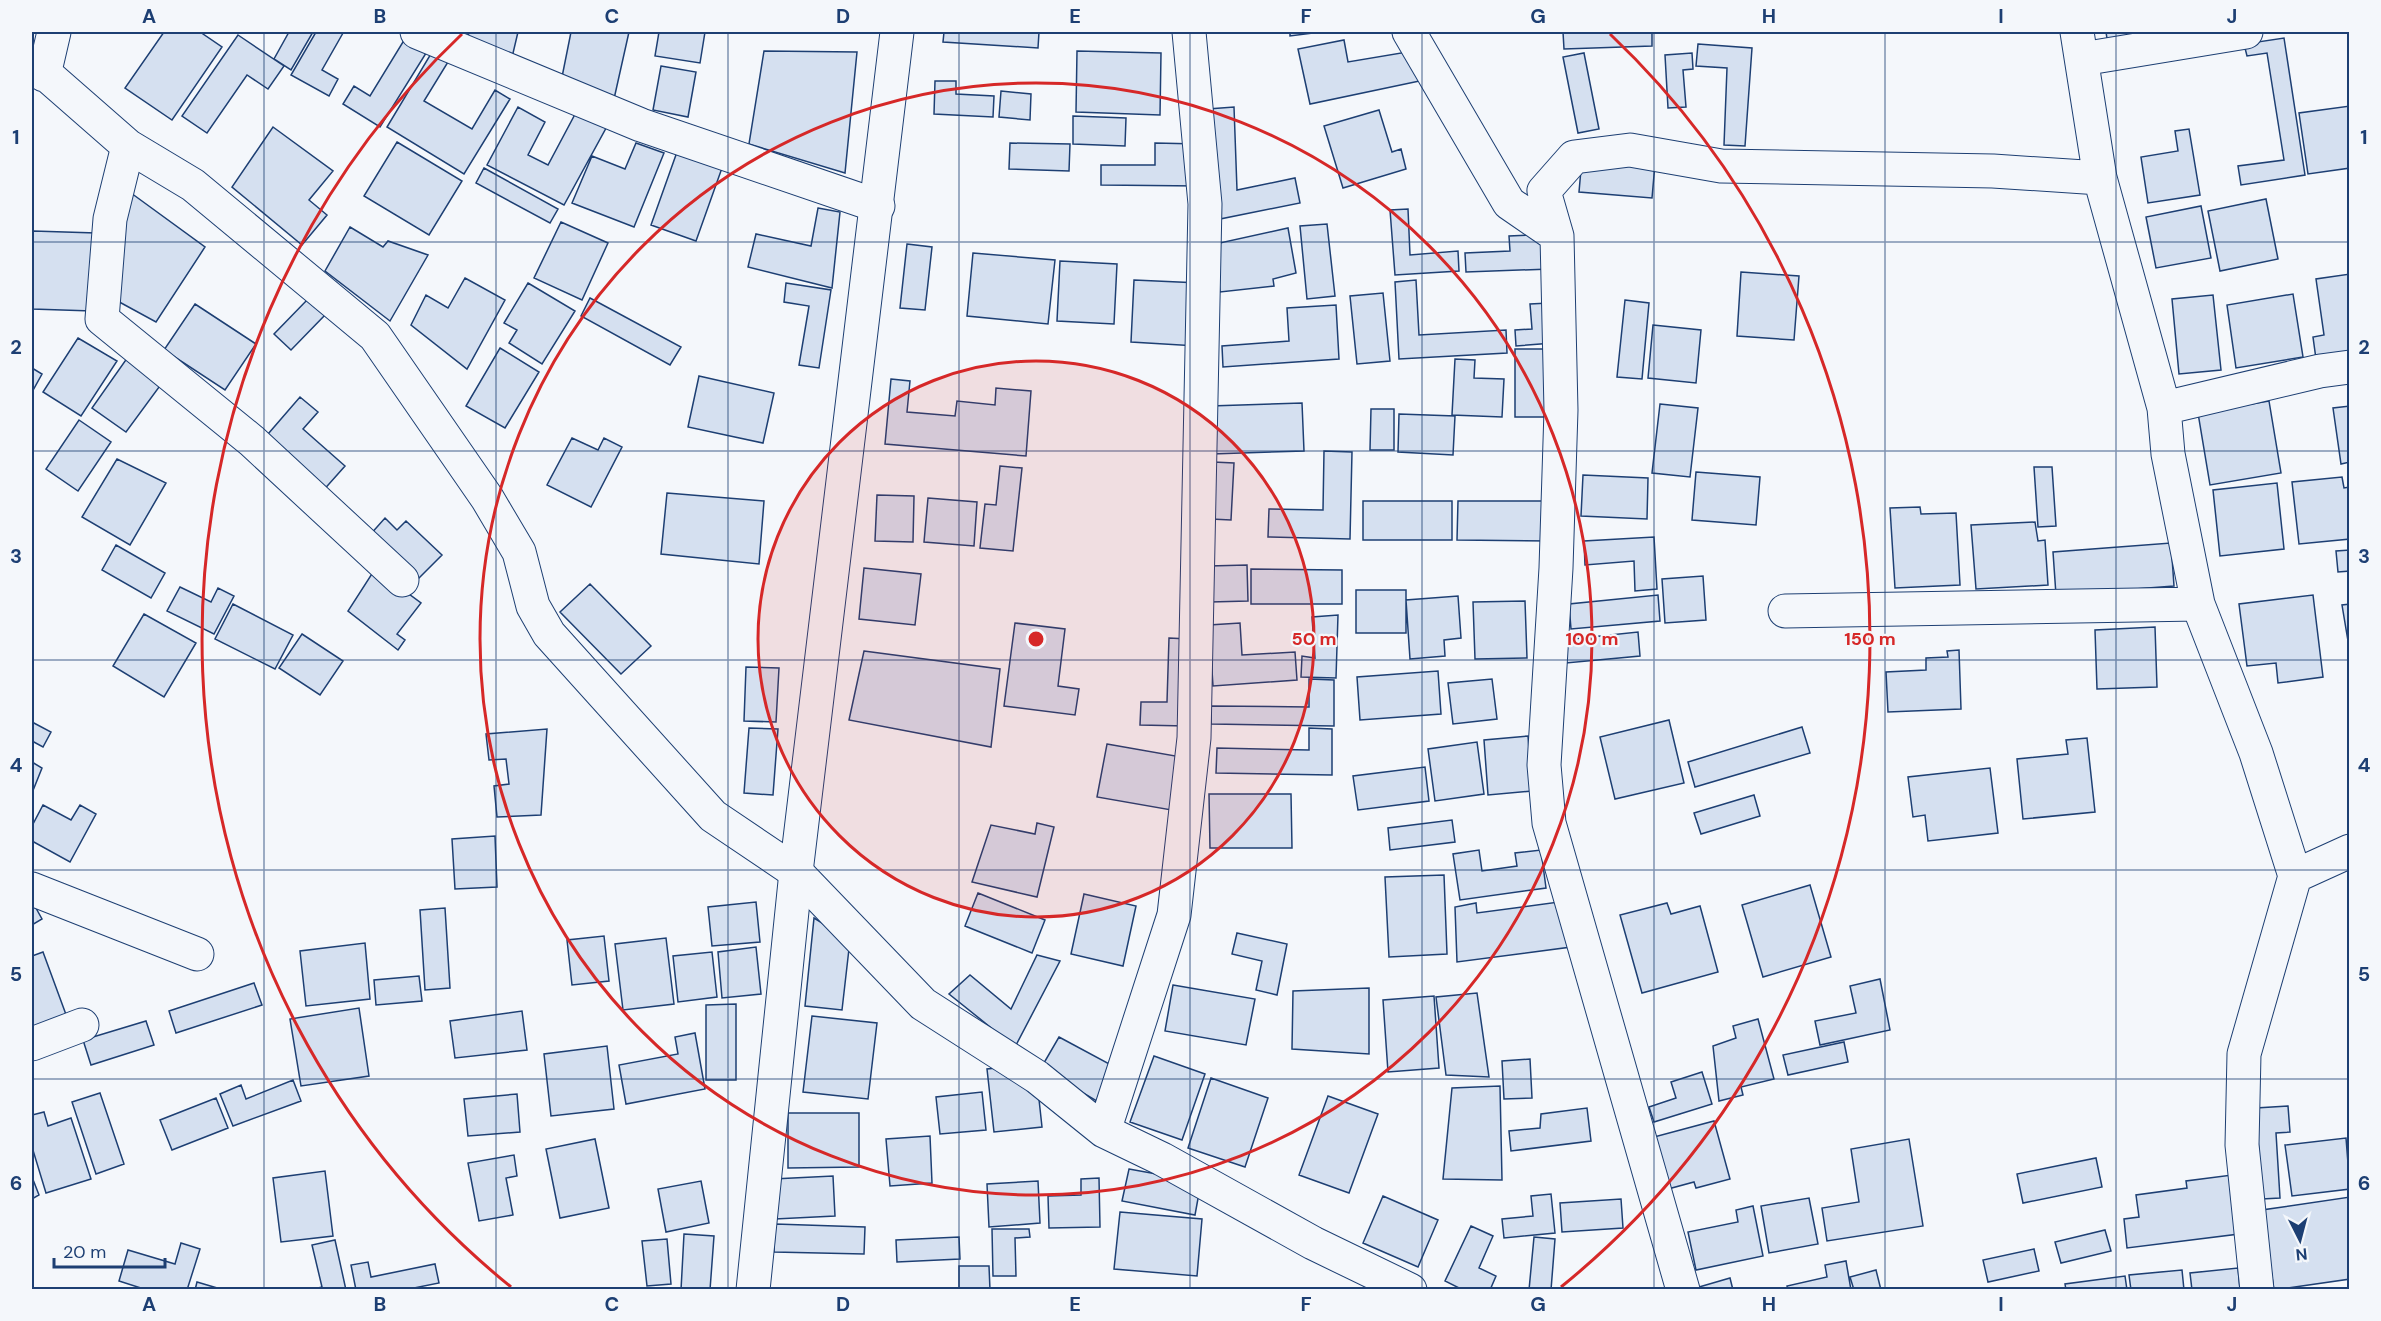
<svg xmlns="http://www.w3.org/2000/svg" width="2381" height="1321" font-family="'DM Sans',sans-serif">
  <rect width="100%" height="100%" fill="#f4f7fb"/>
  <path fill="#d5e0f0" stroke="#1d3f73" stroke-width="1.5" d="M164 32H200L222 47 172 120 125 88Z
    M289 32H313L291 70 274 59Z
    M316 32 343 33 322 70 338 79 329 96 291 75Z
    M469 32H518L510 66 466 45Z
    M571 32H629L614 99 560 87Z
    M659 32H705L700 63 655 56Z
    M944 32H1039L1038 48 943 42Z
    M1290 32H1321L1290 36Z
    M1563 32H1652V46L1564 49Z
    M2106 32H2151L2108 45Z
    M238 35 284 66 268 89 247 75 207 133 182 116Z
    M406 37 428 50 380 127 343 104 354 86 370 96Z
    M2284 38 2305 175 2241 185 2238 166 2284 160 2267 53 2247 56 2244 44Z
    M1344 40 1348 62 1413 51 1429 79 1310 104 1298 49Z
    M1698 44 1752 48 1745 146 1724 145 1727 68 1696 66Z
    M764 51 857 52 845 173 749 144Z
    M1077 51 1161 53 1160 115 1076 112Z
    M432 52 448 62 424 101 472 129 495 90 510 99 464 174 387 127Z
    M1584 53 1599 129 1578 133 1563 57Z
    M1692 53 1693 69 1683 70 1686 107 1668 108 1665 55Z
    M661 66 696 72 688 117 653 110Z
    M935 81H956V94L994 96 993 117 934 114Z
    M1001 91 1031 94 1030 120 999 117Z
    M581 103 611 119 564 205 487 165 518 107 545 122 528 155 548 165Z
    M2350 106V168L2308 174 2299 113Z
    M1234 107 1237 190 1295 178 1300 203 1215 220 1208 109Z
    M1379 110 1392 152 1401 149 1406 169 1343 188 1324 126Z
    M1073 116 1126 118 1125 146 1073 144Z
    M273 127 333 171 309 200 327 215 302 245 232 187Z
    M2189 129 2200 195 2148 203 2141 157 2178 151 2175 131Z
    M397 142 462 181 429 235 364 196Z
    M636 143 664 153 634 227 572 203 592 156 625 169Z
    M1010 143 1070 144 1069 171 1009 169Z
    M1155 143 1198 144 1199 186 1101 185V165H1155Z
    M677 152 722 168 696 241 651 225Z
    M1582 158 1655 164 1652 198 1579 192Z
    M484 168 558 209 550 223 476 183Z
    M131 193 205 247 156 322 112 298Z
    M2266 199 2278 259 2220 271 2208 211Z
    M2201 206 2211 258 2156 268 2146 217Z
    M818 208 840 212 832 288 748 267 756 234 811 246Z
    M1408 209 1410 255 1458 251 1459 271 1395 275 1390 210Z
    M561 222 608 243 582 300 534 278Z
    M1327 224 1335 296 1307 299 1300 226Z
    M350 227 383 247 388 241 428 255 390 321 325 271Z
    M1288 228 1296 273 1273 279 1274 286 1220 292 1215 244Z
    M33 231 96 233 92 311 32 309Z
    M1549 234 1550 269 1466 272 1465 253 1510 251 1509 236Z
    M907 244 932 247 925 310 900 308Z
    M973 253 1055 260 1048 324 967 316Z
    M1060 261 1117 264 1114 324 1057 321Z
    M1741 272 1799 276 1794 340 1737 336Z
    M2350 274V354L2316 359 2313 337 2324 335 2316 279Z
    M465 278 505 300 467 369 411 325 426 295 448 308Z
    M1134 280 1200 283 1197 346 1131 342Z
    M1416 280 1419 335 1506 330 1507 353 1399 359 1395 282Z
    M528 283 575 311 542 364 509 343 517 330 504 323Z
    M786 283 831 290 819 368 799 365 809 306 784 302Z
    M1383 293 1390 361 1357 364 1350 296Z
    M2293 294 2303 357 2236 368 2227 305Z
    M2213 295 2221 370 2179 374 2172 299Z
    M590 298 681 347 670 365 581 316Z
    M308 299 325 315 291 350 274 334Z
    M1625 300 1649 303 1642 379 1617 377Z
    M1549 303 1553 343 1516 346 1515 330 1532 329 1530 304Z
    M195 304 256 344 225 390 164 350Z
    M1336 305 1339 359 1223 367 1222 346 1289 341 1287 308Z
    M1653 325 1701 330 1696 383 1648 378Z
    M78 338 117 361 81 416 43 392Z
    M500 348 539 372 505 428 466 406Z
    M1515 349H1554L1553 417H1515Z
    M130 354 165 379 126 432 92 408Z
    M1455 359 1475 360 1474 378 1504 379 1502 417 1452 415Z
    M32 368 42 374 32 392Z
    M699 376 774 393 763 443 688 427Z
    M891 379 910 381 907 412 955 416 957 401 995 405 996 388 1031 391 1026 456 885 444Z
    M300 397 318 412 303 429 345 466 321 493 262 441Z
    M2269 401 2281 473 2210 485 2198 413Z
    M1302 403 1304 451 1212 454 1210 406Z
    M1660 404 1698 408 1690 477 1652 473Z
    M2350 406V462L2341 464 2333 408Z
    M1371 409H1394V450H1370Z
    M1399 414 1455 416 1453 455 1398 452Z
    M79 420 111 442 78 491 46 469Z
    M572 438 598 450 604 438 622 447 591 507 547 485Z
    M1324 451 1352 452 1350 539 1268 537 1269 509 1323 510Z
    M117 459 166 483 130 545 82 517Z
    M1213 462 1234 463 1231 520 1211 519Z
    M1000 466 1022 468 1013 551 980 548 985 504 996 505Z
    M2034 467H2052L2056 526 2038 527Z
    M1696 472 1760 477 1756 525 1692 520Z
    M1583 475 1648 478 1647 519 1581 516Z
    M2342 477 2344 488 2350 487V539L2299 544 2292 482Z
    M2277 483 2284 549 2220 556 2213 490Z
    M667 493 764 501 759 564 661 554Z
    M877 495 914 496 913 542 875 541Z
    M928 498 977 502 974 546 924 542Z
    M1363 501H1452V540H1363Z
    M1458 501H1550V541L1457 540Z
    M1920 507 1921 514 1956 513 1960 585 1895 588 1890 508Z
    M385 518 397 530 406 521 442 555 416 581 369 536Z
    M2035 522 2038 541 2045 540 2048 585 1976 589 1971 525Z
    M1654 537 1657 589 1635 591 1634 561 1585 565 1584 541Z
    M2171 543 2174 586 2056 595 2053 552Z
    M116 545 165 573 151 598 102 570Z
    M2350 550V571L2338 572 2336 551Z
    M1247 565 1248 601 1210 602 1209 566Z
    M864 568 921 574 915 625 859 619Z
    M375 569 421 603 397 634 405 640 398 650 348 611Z
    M1251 569 1342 570V604H1251Z
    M1703 576 1706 620 1665 623 1662 579Z
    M590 584 651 646 621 674 560 612Z
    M180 587 211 602 218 588 234 596 214 634 167 611Z
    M1356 590H1406V633H1356Z
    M1658 595 1660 621 1571 629 1569 604Z
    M2313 595 2323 677 2278 683 2276 663 2247 666 2239 604Z
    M1458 596 1461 638 1444 640 1445 656 1410 659 1406 600Z
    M1525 601 1527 658 1475 659 1473 602Z
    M233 604 293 635 275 669 215 639Z
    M2350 604V653L2342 605Z
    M144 614 196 643 164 697 113 666Z
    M1338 615 1336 678 1301 677 1302 656 1315 658 1312 617Z
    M1015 623 1065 629 1058 686 1079 689 1075 715 1004 706Z
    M1240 623 1242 655 1295 652 1297 680 1213 686 1209 625Z
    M2155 627 2157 687 2097 689 2095 630Z
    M1638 632 1640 656 1566 663 1563 640Z
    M302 634 343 661 320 695 279 668Z
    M1169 638 1188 639 1186 726 1140 725 1141 702H1167Z
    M1959 650 1961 709 1888 712 1886 672 1926 670V658L1948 657 1947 651Z
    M864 651 1000 669 991 747 849 720Z
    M746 667 779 668 776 722 744 721Z
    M1438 671 1441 714 1360 720 1357 677Z
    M1309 679 1334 680V726L1211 724V706L1309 707Z
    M1492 679 1497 719 1453 724 1448 683Z
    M1669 720 1684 783 1615 799 1600 737Z
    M32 722 51 732 43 747 32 741Z
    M1802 727 1810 753 1695 787 1688 762Z
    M749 728 778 729 773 795 744 793Z
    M1309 728 1332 729V775L1216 773 1217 748 1309 750Z
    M547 729 541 815 497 817 494 786 509 784 506 759 489 760 486 734Z
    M1528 736 1532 791 1488 795 1484 740Z
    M2087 738 2095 812 2023 819 2017 759 2068 754 2066 740Z
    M1477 742 1484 794 1435 801 1428 749Z
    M1107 744 1187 758 1177 811 1097 797Z
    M32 762 42 768 32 793Z
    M1425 767 1429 801 1358 810 1353 776Z
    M1990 768 1998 833 1928 841 1925 815 1913 817 1908 777Z
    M1209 794H1291L1292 848H1210Z
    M1754 795 1760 816 1701 834 1694 813Z
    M43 805 71 820 80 805 96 814 70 862 32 841V826Z
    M1452 820 1455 842 1390 850 1388 828Z
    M1037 823 1054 827 1037 897 972 882 991 825 1035 834Z
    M495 836 497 887 455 889 452 839Z
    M1479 850 1482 871 1517 866 1515 853 1541 850 1546 888 1460 900 1453 854Z
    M1444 875 1447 954 1389 957 1385 877Z
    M1810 885 1831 957 1763 977 1742 905Z
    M978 893 1045 920 1032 953 965 926Z
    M1084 894 1136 906 1123 966 1071 954Z
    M32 901 42 919 32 925Z
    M1566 901 1571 947 1457 962 1455 907 1476 903 1477 913Z
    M756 902 760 942 712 946 708 907Z
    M1667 903 1671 914 1700 906 1718 972 1642 993 1620 915Z
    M445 908 450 988 425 990 420 910Z
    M814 918 850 940 842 1010 805 1006Z
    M1237 933 1287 944 1277 995 1256 990 1262 961 1232 954Z
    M604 936 609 981 572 985 567 940Z
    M666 938 674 1004 623 1010 615 944Z
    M365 943 370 999 306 1006 300 951Z
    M756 947 761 994 722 998 718 952Z
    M43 952 68 1020 32 1033V956Z
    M712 952 717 997 678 1002 673 956Z
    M1037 955 1060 961 1015 1047 949 994 970 975 1011 1009Z
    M419 976 422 1001 376 1005 374 980Z
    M1880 979 1890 1030 1820 1045 1815 1021 1856 1013 1850 986Z
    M254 983 262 1005 176 1033 169 1011Z
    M1173 985 1255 999 1246 1045 1165 1031Z
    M1369 988V1054L1292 1049 1293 991Z
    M1477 993 1489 1077 1446 1075 1436 997Z
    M1434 996 1439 1068 1388 1072 1383 1000Z
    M736 1004V1080H706V1005Z
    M359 1008 369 1076 301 1086 290 1019Z
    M522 1011 527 1050 455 1058 450 1021Z
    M812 1016 877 1023 868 1099 803 1092Z
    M1758 1019 1774 1079 1741 1087 1743 1095 1719 1101 1713 1046 1736 1038 1733 1026Z
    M146 1021 154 1045 91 1065 83 1040Z
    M695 1033 705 1089 626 1104 619 1065 678 1054 675 1037Z
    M1059 1037 1115 1067 1100 1103 1041 1068Z
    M1844 1042 1848 1062 1788 1075 1783 1055Z
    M607 1046 614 1109 551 1116 544 1054Z
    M1154 1056 1205 1074 1182 1140 1130 1122Z
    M1530 1059 1532 1098 1504 1099 1502 1061Z
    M1016 1066 1037 1081 1042 1127 994 1132 987 1069Z
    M1702 1072 1712 1104 1654 1122 1649 1107 1676 1098 1671 1082Z
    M1211 1078 1268 1098 1245 1167 1188 1148Z
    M293 1080 301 1101 233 1126 220 1094 241 1085 246 1099Z
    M1500 1086 1502 1180 1443 1179 1452 1088Z
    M982 1092 986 1130 940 1134 936 1097Z
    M100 1093 124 1164 96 1174 72 1102Z
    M517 1094 520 1132 468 1136 464 1099Z
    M1328 1096 1378 1114 1349 1193 1299 1175Z
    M216 1098 228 1128 172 1150 160 1120Z
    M2288 1106 2290 1132 2276 1133 2280 1198 2262 1199 2256 1108Z
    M1587 1108 1591 1141 1511 1151 1509 1131 1540 1128 1541 1114Z
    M44 1112 48 1126 71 1118 91 1179 46 1193 32 1147V1115Z
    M788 1113H859V1167L788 1168Z
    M1714 1121 1730 1179 1696 1188 1694 1182 1668 1189 1654 1137Z
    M930 1136 932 1183 890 1186 886 1139Z
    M2346 1138 2350 1189 2292 1196 2285 1145Z
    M595 1139 609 1208 560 1218 546 1149Z
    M1909 1139 1923 1226 1827 1241 1822 1208 1859 1202 1851 1149Z
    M514 1155 517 1176 506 1178 513 1215 479 1221 468 1163Z
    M2096 1158 2102 1187 2023 1203 2017 1174Z
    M1129 1169 1201 1182 1195 1215 1122 1201Z
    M325 1171 333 1236 281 1242 273 1178Z
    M2232 1175 2239 1234 2127 1248 2124 1219 2139 1217 2136 1195 2187 1188 2186 1181Z
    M833 1176 835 1216 775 1219 773 1179Z
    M32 1177 39 1195 32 1199Z
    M1099 1178 1100 1227 1049 1228 1048 1196 1081 1195V1179Z
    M701 1181 709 1223 666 1232 658 1189Z
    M1038 1181 1040 1223 989 1227 987 1184Z
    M1551 1194 1555 1233 1504 1238 1502 1219 1533 1216 1531 1196Z
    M1383 1196 1438 1220 1418 1267 1363 1243Z
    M2350 1197V1279L2274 1290 2262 1210Z
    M1809 1198 1818 1244 1769 1253 1761 1206Z
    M1621 1199 1623 1228 1562 1232 1560 1203Z
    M1753 1206 1763 1256 1696 1270 1688 1232 1738 1222 1736 1210Z
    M1120 1212 1202 1219 1197 1276 1114 1269Z
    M775 1224 865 1227 864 1254 774 1252Z
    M1471 1226 1493 1236 1479 1268 1496 1276 1490 1290H1463L1445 1281Z
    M992 1229H1029L1030 1237 1015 1238 1016 1276H993Z
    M2105 1230 2111 1251 2061 1263 2055 1242Z
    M684 1234 714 1236 710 1290H681Z
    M959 1237 960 1259 897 1262 896 1240Z
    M1534 1237 1555 1239 1551 1290H1529Z
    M667 1239 671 1284 647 1286 642 1241Z
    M335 1240 346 1290H310L322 1287 312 1245Z
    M181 1243 200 1249 187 1290H147L119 1281 128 1250 175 1264Z
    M2034 1249 2039 1271 1988 1282 1983 1260Z
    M1846 1261 1851 1290H1788L1787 1286 1827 1277 1825 1265Z
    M368 1262 371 1277 435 1264 439 1283 404 1290H356L351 1265Z
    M959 1266H989L990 1290H959Z
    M2238 1268 2240 1290H2192L2190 1273Z
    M1876 1270 1881 1290H1854L1850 1277Z
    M2182 1270 2184 1290H2131L2129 1275Z
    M2125 1276 2127 1290H2066L2065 1284Z
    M1730 1278 1733 1290H1700L1699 1287Z
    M197 1282 224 1290H195Z"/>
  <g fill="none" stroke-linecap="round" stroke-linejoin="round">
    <g stroke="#1d3f73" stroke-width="35">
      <path id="street" d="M417 32 641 125 878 206
        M1409 32 1509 203 1557 236
        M2077 32 2100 178 2164 408 2168 454 2198 604 2256 753 2295 876 2244 1054 2242 1145 2257 1290
        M2082 59 2246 32
        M32 62 128 146 193 185 375 336 487 498 519 552 533 606 549 634 713 816 796 872 923 1004 1037 1077 1104 1131 1162 1159 1313 1243 1410 1290
        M44 75 54 32
        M128 146 110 219 102 319 252 441 402 580
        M2164 408 2320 371 2350 367
        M1785 611 2198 604
        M2295 876 2350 851
        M32 889 197 954
        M32 1044 82 1025
        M1104 1131 1174 915 1194 738 1205 204 1189 32
        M1683 1290 1549 823 1544 765 1556 568 1561 410 1557 236 1544 191 1574 157 1630 150 1721 166 1993 171 2100 178"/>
    </g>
    <g stroke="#1d3f73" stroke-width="35">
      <path id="secondary" d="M753 1290 796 872 897 32"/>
    </g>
    <use href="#street" stroke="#f4f7fb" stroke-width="33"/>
    <use href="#secondary" stroke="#f4f7fb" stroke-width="33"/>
  </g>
  <path fill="none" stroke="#1d3f73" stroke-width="1.5" stroke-opacity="0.55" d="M264 32V1290M496 32V1290M728 32V1290M959 32V1290M1190 32V1290M1422 32V1290M1654 32V1290M1885 32V1290M2116 32V1290M32 242H2350M32 451H2350M32 660H2350M32 870H2350M32 1079H2350"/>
  <circle cx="1036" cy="639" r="278" fill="#d62828" fill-opacity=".12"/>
  <g fill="none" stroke="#d62828" stroke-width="3">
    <circle cx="1036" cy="639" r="278"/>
    <circle cx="1036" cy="639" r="556"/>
    <path d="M511 1287A834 834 0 0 1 462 34M1610 34A834 834 0 0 1 1561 1287"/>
  </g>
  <circle cx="1036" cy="639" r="9" fill="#d62828" stroke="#f4f7fb" stroke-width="3"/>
  <g font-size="18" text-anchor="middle" font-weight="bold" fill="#d62828" stroke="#f4f7fb" stroke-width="4.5" stroke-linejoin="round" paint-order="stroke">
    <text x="1314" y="645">50 m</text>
    <text x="1592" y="645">100 m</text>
    <text x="1870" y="645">150 m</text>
  </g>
  <rect width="2381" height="1321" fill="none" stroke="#f4f7fb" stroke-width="66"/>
  <g transform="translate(2300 1240) rotate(174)" stroke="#f4f7fb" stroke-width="4.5" paint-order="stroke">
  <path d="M0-4.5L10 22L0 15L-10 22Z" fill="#1d3f73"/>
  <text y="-9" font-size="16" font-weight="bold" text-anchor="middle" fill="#1d3f73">N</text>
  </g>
  <path d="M54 1258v9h111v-9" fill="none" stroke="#1d3f73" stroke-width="3"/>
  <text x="63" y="1258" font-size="18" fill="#1d3f73" stroke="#f4f7fb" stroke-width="4.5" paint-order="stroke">20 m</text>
  <rect x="33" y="33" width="2315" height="1255" fill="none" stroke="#1d3f73" stroke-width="2"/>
  <g font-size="20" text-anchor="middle" font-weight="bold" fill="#1d3f73">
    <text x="149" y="23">A</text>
    <text x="380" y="23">B</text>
    <text x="612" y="23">C</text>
    <text x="843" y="23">D</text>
    <text x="1075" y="23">E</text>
    <text x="1306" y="23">F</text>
    <text x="1538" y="23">G</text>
    <text x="1769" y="23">H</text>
    <text x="2001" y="23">I</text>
    <text x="2232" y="23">J</text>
    <text x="16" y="144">1</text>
    <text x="2364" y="144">1</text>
    <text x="16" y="354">2</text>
    <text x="2364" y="354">2</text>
    <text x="16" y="563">3</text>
    <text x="2364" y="563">3</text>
    <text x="16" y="772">4</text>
    <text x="2364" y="772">4</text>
    <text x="16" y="981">5</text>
    <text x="2364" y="981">5</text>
    <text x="16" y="1190">6</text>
    <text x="2364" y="1190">6</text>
    <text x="149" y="1311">A</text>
    <text x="380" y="1311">B</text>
    <text x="612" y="1311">C</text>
    <text x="843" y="1311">D</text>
    <text x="1075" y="1311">E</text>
    <text x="1306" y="1311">F</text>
    <text x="1538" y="1311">G</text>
    <text x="1769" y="1311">H</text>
    <text x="2001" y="1311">I</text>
    <text x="2232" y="1311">J</text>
  </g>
</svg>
